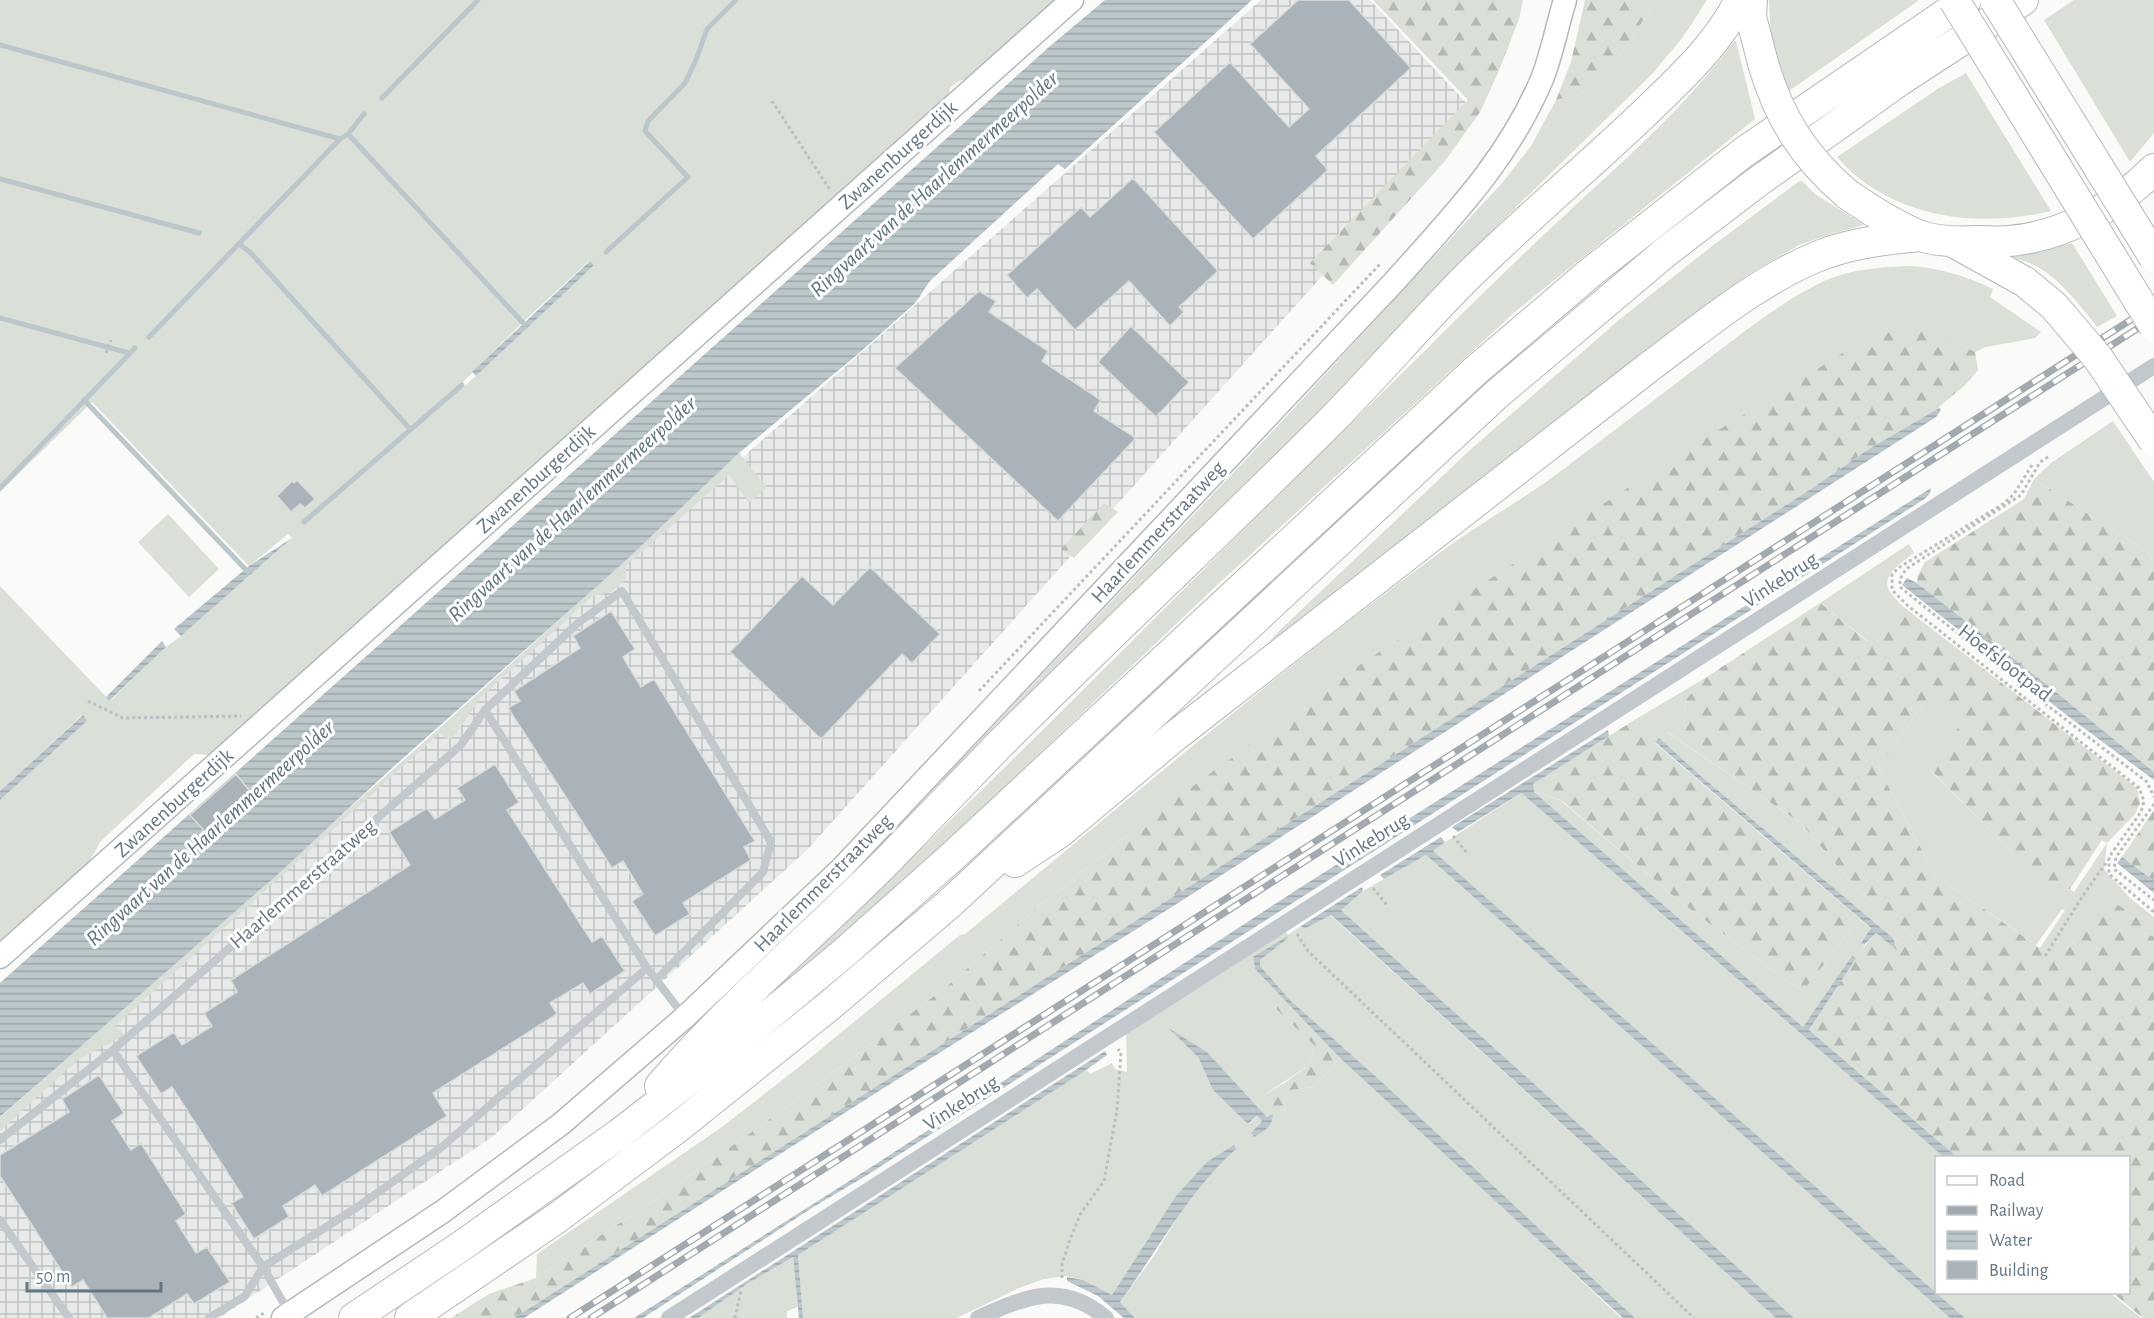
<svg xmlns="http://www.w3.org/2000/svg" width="2154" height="1318" font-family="'Alegreya Sans',sans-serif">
  <defs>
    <pattern id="industrial-grid" width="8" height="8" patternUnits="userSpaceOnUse" patternTransform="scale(1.5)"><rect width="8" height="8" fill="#e8e9e9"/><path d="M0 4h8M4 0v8" fill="none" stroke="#c0c1c2"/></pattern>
    <pattern id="forest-firs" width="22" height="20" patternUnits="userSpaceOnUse" patternTransform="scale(1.5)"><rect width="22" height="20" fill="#dadfd7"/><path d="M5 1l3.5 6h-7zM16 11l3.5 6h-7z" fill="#b4b9b4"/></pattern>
    <pattern id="water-rules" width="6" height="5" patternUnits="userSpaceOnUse" patternTransform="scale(1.5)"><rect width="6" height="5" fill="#bbc7cb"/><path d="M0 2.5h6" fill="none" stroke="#9ca6aa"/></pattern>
  </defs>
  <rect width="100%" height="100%" fill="#fafaf8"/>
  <path fill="url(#industrial-grid)" d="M1261 0H1370L1472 109 807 850 491 1138 219 1318H0V1118L447 722 624 562Z"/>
  <path fill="#dadfd7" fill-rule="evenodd" d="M0 0H1058L974 76 957 82 950 88 949 99 582 422 209 755 194 754 100 842 90 861 0 944V800L87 721 82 715 0 791V586L110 701 166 647 181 636 292 538 288 534 249 566 92 402 0 492ZM589 261 593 265 476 376 423 422 524 321Z
    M1655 0H1707L1683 37 1653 73 1454 268 1315 417 944 781 942 780 1273 431 1503 182 1531 146 1556 100C1562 98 1569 98 1574 96 1603 86 1641 26 1655 0Z
    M1769 0H1917L1918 1 1786 93 1771 38Z
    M2074 0H2154V133L2130 162 2044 20Z
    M1734 41H1736L1755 119 1516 311 1216 586 895 891 835 940 769 998V992C980 799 1178 592 1383 392 1443 333 1502 273 1564 216 1624 160 1686 107 1734 41Z
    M1966 73 2051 211C1976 229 1890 218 1837 157L1939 88Z
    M1802 181 1815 194 1864 225 1831 234 1799 245 1747 275 1531 439 1383 569 1220 695 1280 630 1470 450 1619 320 1707 250 1798 182Z
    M2072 243 2117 316 2097 327C2081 306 2058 277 2034 265 2025 260 2016 260 2008 254L2039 251Z
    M1910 266C1940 268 1966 276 1993 289L1990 297 2041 332 2035 338 1986 347 1975 352 1948 339 1147 820 1037 908 946 987 793 1103 652 1202 536 1278 537 1254 722 1127 804 1063 960 935 965 934C1122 805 1277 672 1441 552 1477 525 1517 503 1553 477 1606 437 1659 396 1712 356 1747 330 1784 300 1824 281 1851 269 1881 267 1910 266Z
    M2113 421 2154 482V563L2146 551 2034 479 2051 463Z
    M739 453 767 487 749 503 729 475 626 566V580L612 592 593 596 480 698 457 733 449 740 440 733 115 1026 125 1035 79 1059 0 1131V1118C248 898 498 681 739 453Z
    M168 514 219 569 189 597 138 542Z
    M1909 544 1914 553C1904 561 1883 573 1888 588 1890 593 1896 599 1900 604L1868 641 1820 603Z
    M1702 680 1686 700 1684 725 1667 732 1802 824 1854 886 1986 1001 1985 1017 1899 940 1893 938 1702 777 1636 719Z
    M1931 694 1964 721 1930 770 2048 888 2070 889 2074 892 2107 843 2104 869 2130 898 2154 917V937L2141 931 2103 898 2072 944 2052 955 2040 948 2065 910 2062 909 2036 945 1935 875 1878 767Z
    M1533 792 1560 800 1678 900 1773 971 1803 991 1853 927 1861 920 1871 929 1861 942 1864 947 1856 958 1852 957 1803 1027Z
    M1521 793 1796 1030 1948 1157 1936 1158V1292L2110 1293 2141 1318H1965L1432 851Z
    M1426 855 1950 1318H1794L1340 909 1363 891Z
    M1330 915 1776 1318H1635L1382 1082 1291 1001 1260 966V960L1286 940 1253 958 1255 969 1283 998 1275 1008 1315 1046 1308 1066 1261 1097 1258 1107 1207 1052 1171 1031 1198 1057 1213 1090 1249 1124 1258 1116 1262 1121 1251 1133 1254 1137C1264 1132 1273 1126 1273 1114L1286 1109 1284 1100 1291 1090 1314 1087 1340 1058 1453 1160 1621 1318H1135L1120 1302 1152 1259 1192 1194 1214 1170 1236 1149 1175 1197 1112 1295 1083 1280 1066 1276 1044 1279 1019 1288 957 1318H803L798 1255 1076 1075 1086 1070 1090 1074 1112 1063 1115 1069 1127 1072 1126 1032 1285 930 1288 935 1301 926 1304 929Z
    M793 1257 798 1307 787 1311V1318H698L747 1284Z"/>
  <path fill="url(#forest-firs)" d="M1373 0H1523L1519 19 1498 73 1480 112 1445 161 1333 285 1310 263 1468 100Z
    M1585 0H1655C1641 26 1603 86 1574 96 1569 98 1562 98 1556 100L1571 62Z
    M1919 331 1948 339 1975 352 1978 370 1964 386 1934 411 1869 449 1811 489 514 1318H451L489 1294 536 1278 652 1202 793 1103 946 987 1037 908 1147 820 1343 676 1664 464 1843 353 1885 333Z
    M2034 479 2146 551 2154 563V772L2056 692 1917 583 1918 575 1925 562 2024 499Z
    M1104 503 1118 512 1074 558 1061 549Z
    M1820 603 1867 641 1900 604 2137 788 2140 803 2135 814 2107 843 2102 840 2070 889H2048L1930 769 1963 721 1931 694 1878 767 1935 875 2040 948 2052 955 2072 944 2103 897 2143 919 2141 931 2154 937V1318H2143L2113 1293 2128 1292V1158L1957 1157 1809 1030 1859 953 1876 933 1897 949 1893 938 1899 940 1985 1016 1986 1001 1854 886 1802 824 1666 731 1684 725 1686 700 1702 680Z
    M1636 719 1659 738 1655 743 1861 920 1853 927 1803 991 1773 971 1678 900 1561 800 1533 792V784Z
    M2154 810V881L2122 857Z
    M1283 998 1340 1058 1314 1087 1291 1090 1284 1100 1286 1109 1267 1117 1258 1107 1261 1097 1286 1082 1308 1066 1315 1046 1275 1008Z"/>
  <path fill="url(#water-rules)" d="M1105 0H1252L1065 169 1058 164 931 280C924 288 921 297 913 305L858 354 739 453 624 562 392 768 277 875 0 1117V983L1049 47Z
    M590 261 594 265 476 376 472 372Z
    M1939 408 1941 410 1936 417 1175 905C957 1041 740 1179 524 1318H514L1811 489 1869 449Z
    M1931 488 1930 493 1926 498 864 1177 815 1206 643 1318H634L879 1162 1298 889Z
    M292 538 181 636 174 629 249 566Z
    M1907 578 1917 583 2056 692 2154 772V780L2069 717 1902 585Z
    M162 641 166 647 109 701 106 697Z
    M83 715 87 721 0 800V791Z
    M1608 730 1609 736 1533 784 1534 792 1803 1027 1852 956 1856 958 1809 1030 1957 1157H1944L1521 793 1458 832 1452 827Z
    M1659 738 1702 777 1893 938 1897 950 1876 933 1864 945 1861 943 1871 928 1655 742Z
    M1441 837 1445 842 1433 851 1965 1318H1950L1426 855 1384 879 1380 875Z
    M2122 857 2154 881V893L2117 863Z
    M1362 887 1363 891 1341 910 1794 1318H1776L1331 915 1304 929 1301 926Z
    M1288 936 1286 940 1260 960V966L1291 1001 1382 1082 1635 1318H1623L1340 1058 1255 969 1253 957Z
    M1168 1028 1207 1052 1267 1117 1273 1114C1273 1126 1264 1132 1254 1137L1251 1133 1262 1121 1257 1116 1248 1124 1213 1090 1198 1057Z
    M1105 1051 1107 1055 1086 1070 798 1255 803 1318H799L793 1257 747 1284 698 1318H689Z
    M1234 1145 1236 1149C1188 1192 1158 1250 1120 1302L1135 1318H1124L1098 1296 1067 1281V1277L1083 1280 1112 1295 1175 1197 1207 1162Z"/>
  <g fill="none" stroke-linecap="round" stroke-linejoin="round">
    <path stroke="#bbc7cb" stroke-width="5" d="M0 45 340 139
      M382 98 478 0
      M348 134 525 325
      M0 179 199 233
      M239 244 250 252 410 429
      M606 252 688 177 645 131 648 121 685 83 696 60 707 29 736 0
      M0 318 129 353
      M149 337 340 139 348 134 364 114
      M84 400 248 572
      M0 488 135 348
      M304 522 462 385"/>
  </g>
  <path fill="#aab3b9" stroke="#dcdcda" stroke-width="1.5" d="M1298 0H1349L1411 68 1316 156 1328 170 1253 239 1154 132 1230 62 1289 127 1309 109 1250 44Z
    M1133 178 1218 271 1179 307 1184 312 1170 326 1129 281 1075 330 1037 289 1027 298 1007 275 1081 207 1090 217Z
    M979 291 996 301 989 312 1048 351 1042 361 1101 400 1094 411 1136 438 1058 521 895 368Z
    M1131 326 1189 382 1156 417 1098 362Z
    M297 480 315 499 305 508 300 504 291 512 277 496 292 481 294 483Z
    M870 567 940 634 912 663 902 654 821 739 730 652 802 576 833 605Z
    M611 611 635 649 623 657 641 687 654 679 755 841 744 847 751 860 683 903 690 914 655 936 632 901 643 894 623 861 612 868 508 708 520 701 514 691 580 648 573 636Z
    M495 764 519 802 507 810 592 942 602 936 625 971 590 994 583 983 550 1003 557 1014 433 1093 447 1116 322 1196 315 1185 283 1206 289 1217 254 1239 231 1203 243 1197 172 1087 161 1094 136 1056 174 1032 182 1045 212 1026 204 1013 237 992 231 980 410 865 389 832 427 808 435 819 465 800 457 788Z
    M236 774 252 794 207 834 190 815Z
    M99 1075 124 1113 112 1121 131 1150 141 1143 186 1214 176 1221 196 1253 207 1247 230 1282 194 1304 187 1294 149 1318H107L83 1280 72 1287 0 1176V1155L69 1112 62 1099Z"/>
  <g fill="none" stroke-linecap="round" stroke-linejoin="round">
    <g stroke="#b3babf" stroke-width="25">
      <path id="secondary" d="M0 957 1072 0
        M283 1318 442 1212 561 1124 685 1017 841 869 1394 282C1451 218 1508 160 1542 79 1552 54 1557 26 1565 0"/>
    </g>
    <g stroke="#b4b9bd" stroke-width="32">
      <path id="highway" d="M1752 0 1751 17 1763 63
        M1847 194C1869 209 1893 225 1918 235 1936 242 1958 242 1977 241 1988 241 1999 242 2009 241 2062 237 2118 206 2154 169
        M1955 243 2025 282
        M1015 862 1059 833 1175 736 1649 367C1703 327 1758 280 1821 255 1852 243 1887 239 1920 236
        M660 1086C730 1004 814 935 890 858 926 821 961 784 997 747 1106 638 1219 533 1328 424 1375 377 1418 326 1465 279 1525 219 1591 165 1652 106 1686 73 1718 43 1740 0
        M354 1318 460 1247 619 1134 721 1055 844 953 953 856 1475 371 1591 272 1744 152 1966 0
        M410 1318 557 1218 677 1128 829 1006 949 904 1497 394 1667 251 1756 183 1899 81 2023 0"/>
    </g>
    <path stroke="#bbbfc2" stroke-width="3" stroke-dasharray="3 3" stroke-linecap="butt" d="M772 101 830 190
      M106 353 111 340
      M2048 457 2040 462 2021 495 1906 569 1900 579V587L2039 699 2147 782 2154 797
      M2032 465 2014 494 2003 504 1898 568 1892 575V590L1907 605 2139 788 2144 801 2141 812 2109 857V874L2154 912
      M979 691 1381 263
      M88 701 123 718 241 716
      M2154 804 2116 857 2114 869 2154 900
      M1453 836 1467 853
      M1373 888 1387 905
      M1297 934 1308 951 1694 1318
      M2045 956 2082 897 2108 860
      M1062 1278V1264L1070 1239 1081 1213 1104 1181 1117 1110 1121 1053 1118 1049
      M256 1318 264 1313
      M735 1318 741 1291"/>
    <path stroke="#c3c8cc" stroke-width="8" d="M485 710 647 968 684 1016
      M113 1050 263 1267 288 1311
      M0 1140 113 1050 461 745 485 710 578 623 622 591 771 842 763 872 657 979
      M0 1220 69 1318
      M209 1318 245 1296 263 1267 356 1208 443 1146 647 968"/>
    <path stroke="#c3c8cc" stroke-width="16" d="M669 1318 2154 366
      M978 1318C1026 1297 1061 1280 1106 1318"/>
    <use href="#secondary" stroke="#fff" stroke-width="22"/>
    <use href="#highway" stroke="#fff" stroke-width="30"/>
    <g stroke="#a2aab0" stroke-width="7">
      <path id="rail" d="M570 1318 2154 305
        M591 1318 2154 318"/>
    </g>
    <use href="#rail" stroke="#fff" stroke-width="4.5" stroke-dasharray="14" stroke-linecap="butt"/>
    <g stroke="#b4b9bd" stroke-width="32" stroke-linecap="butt">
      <path id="highway-bridge" d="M1954 0 2154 326
        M1995 0 2154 257
        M1763 63C1779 118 1803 156 1847 194
        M2025 282 2054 306 2098 358 2154 441"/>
    </g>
    <use href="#highway-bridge" stroke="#fff" stroke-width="30"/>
  </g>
  <g text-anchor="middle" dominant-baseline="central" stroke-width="6" stroke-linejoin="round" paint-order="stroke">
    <g font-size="21" fill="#657683" stroke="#fff">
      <text transform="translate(898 155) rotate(-42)">Zwanenburgerdijk</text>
      <text transform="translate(536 479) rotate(-42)">Zwanenburgerdijk</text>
      <text transform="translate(1158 532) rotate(-47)">Haarlemmerstraatweg</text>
      <text transform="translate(1780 580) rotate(-33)">Vinkebrug</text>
      <text transform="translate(2005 663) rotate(38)">Hoefslootpad</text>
      <text transform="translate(174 803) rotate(-42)">Zwanenburgerdijk</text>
      <text transform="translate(1371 840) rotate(-32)">Vinkebrug</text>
      <text transform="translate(823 883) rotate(-45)">Haarlemmerstraatweg</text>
      <text transform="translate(303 884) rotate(-41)">Haarlemmerstraatweg</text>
      <text transform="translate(961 1103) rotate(-33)">Vinkebrug</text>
    </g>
    <g font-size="22" font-style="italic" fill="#60757c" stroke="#fff">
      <text transform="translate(934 184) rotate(-42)">Ringvaart van de Haarlemmermeerpolder</text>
      <text transform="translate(572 509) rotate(-42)">Ringvaart van de Haarlemmermeerpolder</text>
      <text transform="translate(210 833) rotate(-42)">Ringvaart van de Haarlemmermeerpolder</text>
    </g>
  </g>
  <rect x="1935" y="1156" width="195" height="138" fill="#ffffff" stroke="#c1c8cd" stroke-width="1.5"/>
  <rect x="1947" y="1176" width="30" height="9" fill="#ffffff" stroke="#c1c8cd" stroke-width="1.5"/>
  <text x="1989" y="1186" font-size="18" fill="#657683">Road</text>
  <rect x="1947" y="1206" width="30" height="9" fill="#a2aab0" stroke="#c1c8cd" stroke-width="1.5"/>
  <text x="1989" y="1216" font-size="18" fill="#657683">Railway</text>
  <rect x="1947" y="1231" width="30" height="18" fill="url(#water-rules)" stroke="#c1c8cd" stroke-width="1.5"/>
  <text x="1989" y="1246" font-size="18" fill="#657683">Water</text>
  <rect x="1947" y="1261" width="30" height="18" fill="#aab3b9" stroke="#c1c8cd" stroke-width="1.5"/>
  <text x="1989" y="1276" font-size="18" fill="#657683">Building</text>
  <path d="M27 1282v9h134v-9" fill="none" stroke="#657683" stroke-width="3"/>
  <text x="36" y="1282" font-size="18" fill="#657683" stroke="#ffffff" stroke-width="4.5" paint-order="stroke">50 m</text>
</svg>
